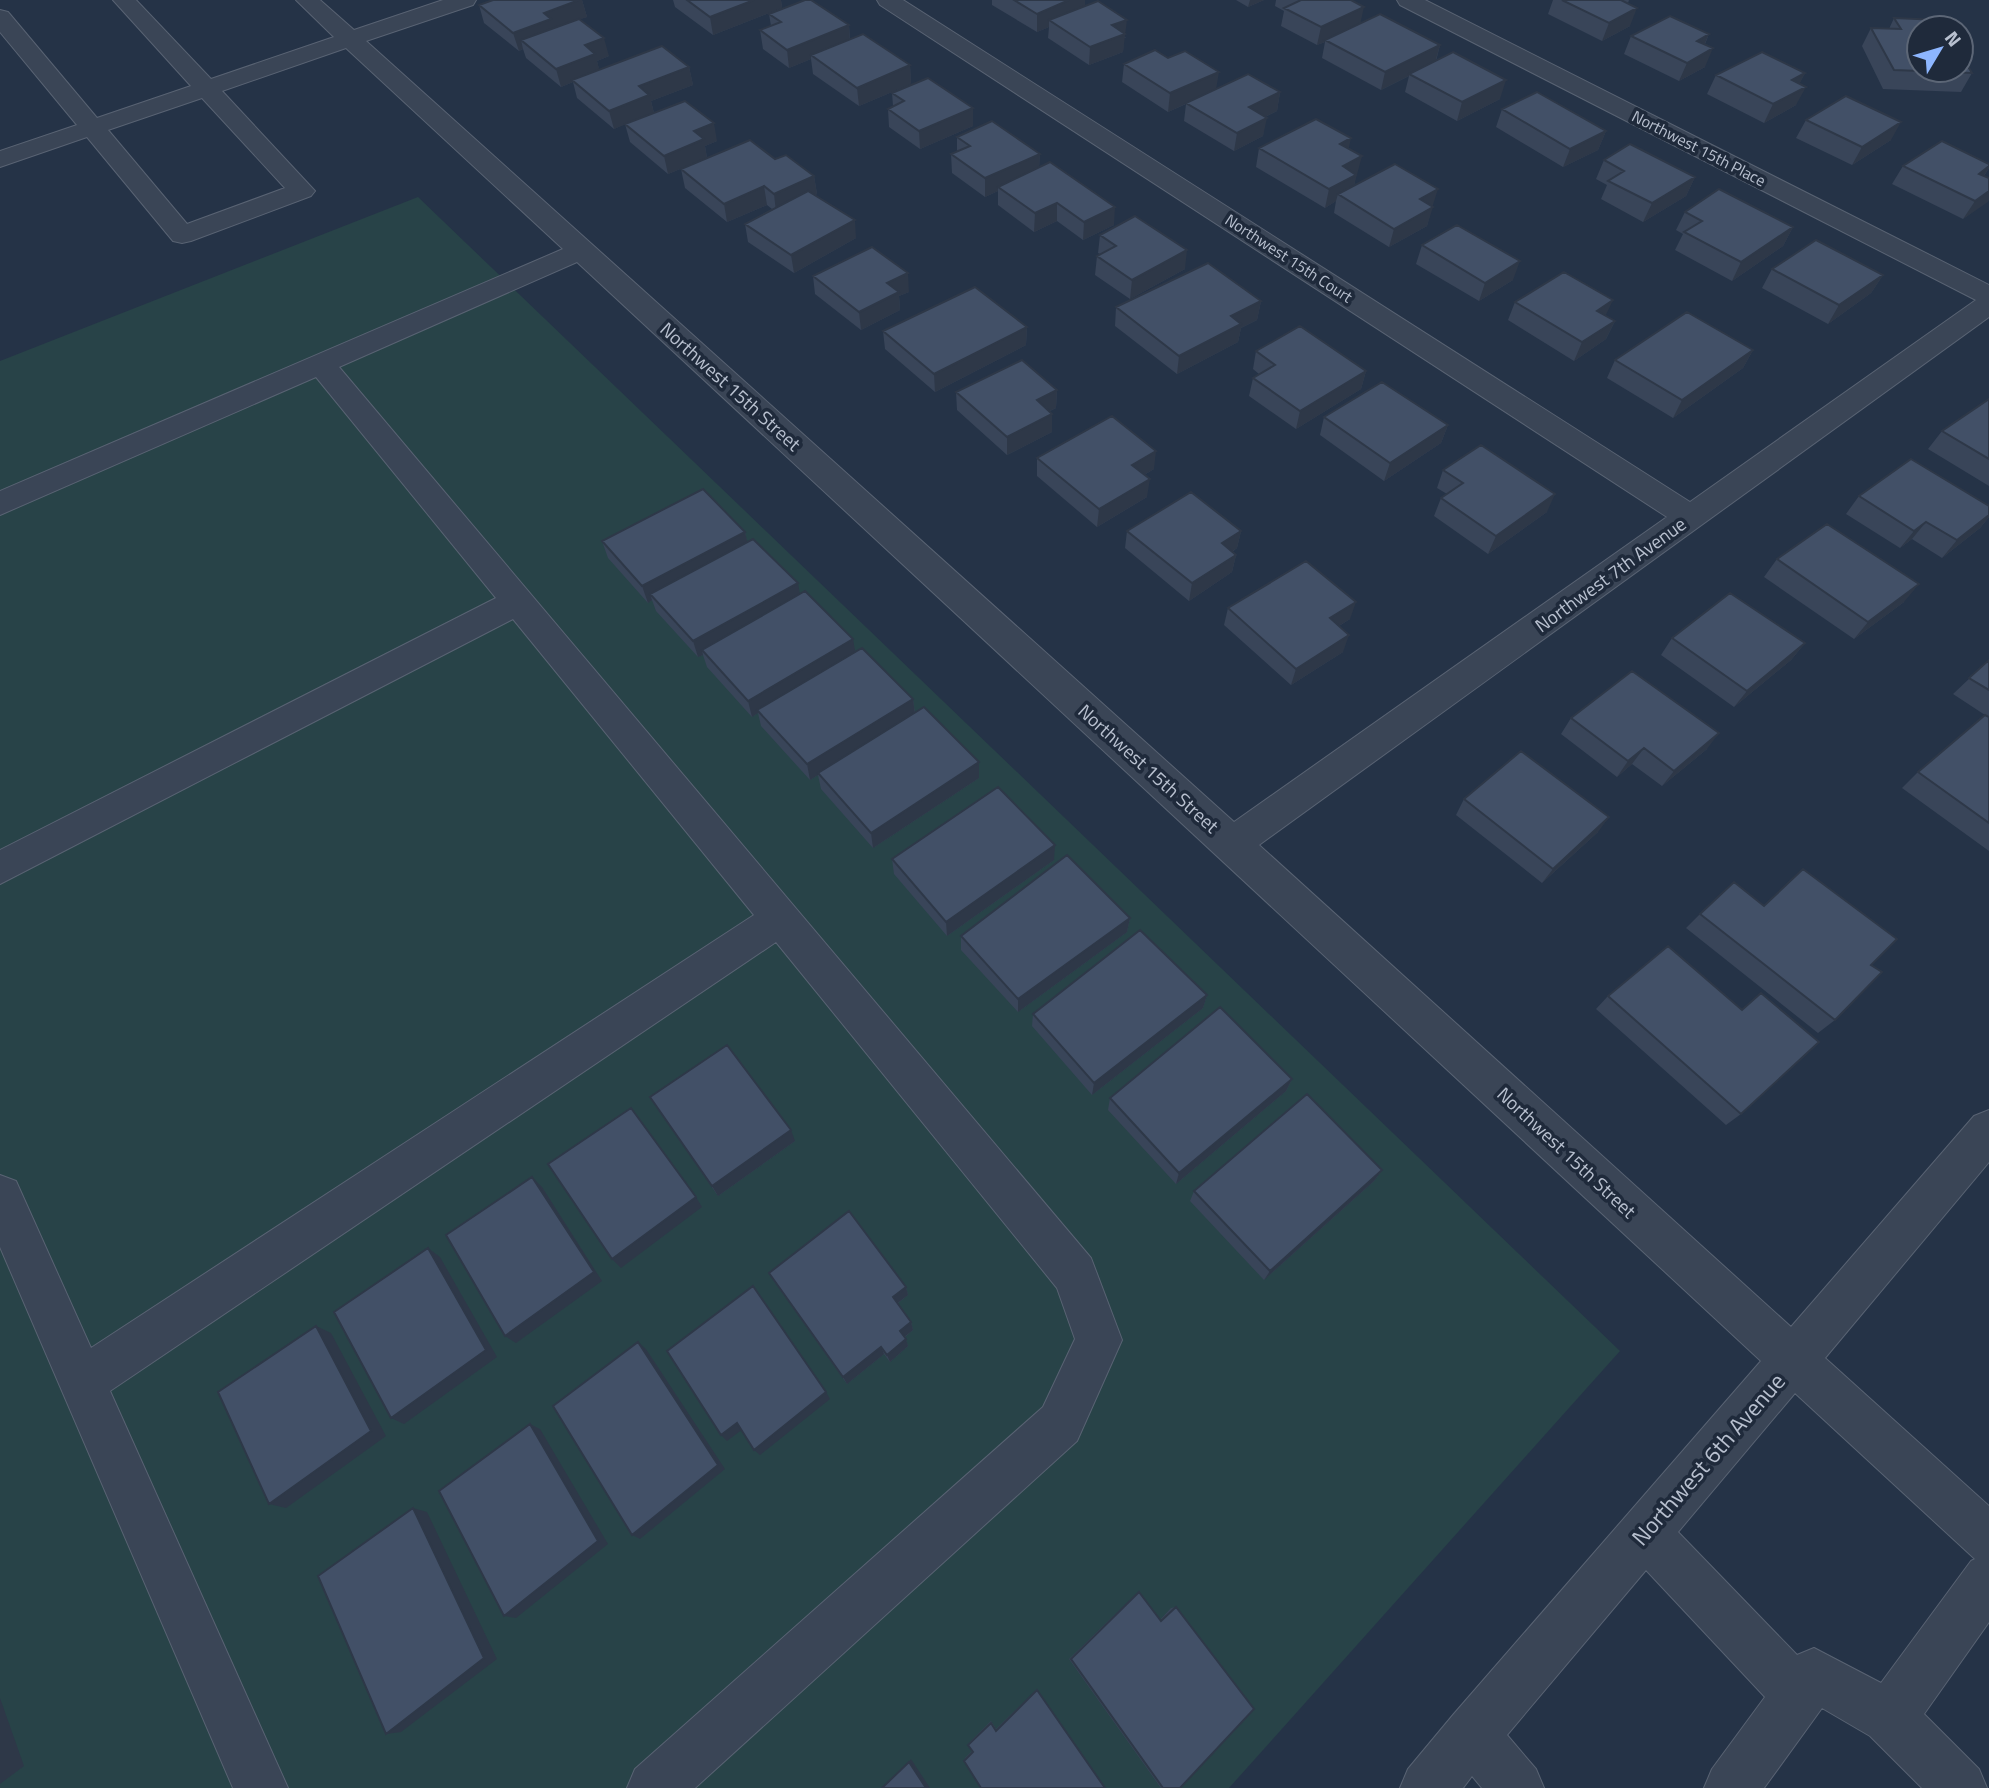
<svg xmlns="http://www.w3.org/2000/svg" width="1989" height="1788" font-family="'Titillium Web',sans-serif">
  <rect width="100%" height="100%" fill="#253347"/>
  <path fill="#284348" d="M418 197 1620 1351 1229 1788H0V361Z"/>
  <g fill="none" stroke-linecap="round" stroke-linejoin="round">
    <g stroke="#596373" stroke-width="2">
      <path id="minor" d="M113 0H136L211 79 334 37 296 0H320L354 30 443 0H476L473 5 366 41 1234 822 1667 517 880 5 877 0H903L1690 502 1976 300 1400 5 1397 0H1425L1989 285V317L1259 845 1791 1327 1974 1116 1989 1110V1162L1825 1358 1989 1506V1622L1924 1714 1979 1769 1987 1788H1922L1870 1736 1822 1708 1764 1788H1704L1712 1769 1765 1697 1646 1570 1507 1735 1536 1769 1544 1788H1482L1472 1776 1463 1788H1400L1408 1769 1453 1715 1761 1361 577 262 339 367 1091 1258 1122 1340 1077 1441 695 1788H627L635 1769 1043 1407 1075 1339 1057 1288 776 942 110 1391 288 1788H233L0 1247V1175L16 1181 91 1348 754 915 513 619 0 884V850L496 598 316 377 0 515V491L563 249 346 48 222 91 315 191 311 196 191 241 182 243 173 241 87 137 0 167V151L77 125 0 32V10L8 12 97 118 191 86ZM202 98 285 188 187 224 108 130ZM1795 1393 1975 1559 1971 1561 1881 1683 1814 1648 1797 1655 1678 1532Z"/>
    </g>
    <use href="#minor" fill="#3a4556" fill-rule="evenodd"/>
  </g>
  <path fill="#394559" d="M493 0H582L587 17 580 19 609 56 597 61 599 70 689 67 693 85 651 101 654 113 717 141 705 146 707 158 668 174 630 142 625 124 614 129 577 98 573 82 561 87 526 58 523 49 519 51 484 23 479 5Z
    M673 0H781L782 8 713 35 675 7Z
    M992 0H1085V6L1126 38H1124L1123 52 1089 65 1048 38 1049 27 1037 32 992 5Z
    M1236 0H1264L1248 7Z
    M1276 0H1351L1361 23 1440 45 1436 61 1500 99 1457 121 1405 92 1409 76 1381 90 1322 58 1325 42 1317 45 1281 26 1284 11 1275 6Z
    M1553 0H1629L1628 3 1630 26 1602 41 1548 14Z
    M769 14 849 25 850 40 910 65 911 84 859 106 813 74 811 59 789 68 763 49 760 30 771 26Z
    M1894 18 1972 73 1961 92 1883 89 1862 46 1871 28 1889 29Z
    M1709 34 1705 44V67L1679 81 1624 54 1631 36Z
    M1124 64 1217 89 1280 92 1277 111 1265 117 1263 136 1234 151 1184 121 1186 104 1168 112 1122 82Z
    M1805 73 1799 84 1796 105 1764 123 1707 94 1716 75Z
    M892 93 973 126 920 149 889 127 888 109 893 106Z
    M1502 109 1606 131 1598 150 1563 167 1496 127Z
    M1806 120 1891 140 1852 165 1796 138Z
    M957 137 1040 154 1039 167 1114 225 1083 240 1057 221 1034 232 998 205V191L985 197 952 173 951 154 957 151Z
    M1259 148 1348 149 1357 175H1356L1354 186 1432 207 1427 226 1389 247 1334 213 1336 201 1325 208 1256 167Z
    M775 159 814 176 817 194 815 195 856 238 794 273 748 242 745 224 772 209 767 205 727 222 685 188 681 169Z
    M1604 160 1695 177 1686 196 1643 222 1601 199 1607 185 1596 179Z
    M1989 164V168L1984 176 1989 178V200L1963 219 1892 184 1903 166Z
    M1685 212 1793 227 1783 246 1732 281 1675 250 1683 234 1676 230Z
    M1100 235 1185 269 1130 299 1095 275 1097 256 1100 254 1098 253Z
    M1422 245 1513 280 1479 301 1416 264Z
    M1772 269 1883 275 1871 293 1828 324 1762 288Z
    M813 276 909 292 899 296 900 310 861 330 815 294Z
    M1261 301 1257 320 1241 328 1238 342 1177 374 1115 326 1116 307Z
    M1515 302 1606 316 1615 321 1606 339 1574 361 1508 320Z
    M1027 327 1026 345 935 392 885 349 883 331Z
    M1753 350 1743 368 1673 418 1607 378 1615 360Z
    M1256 351 1366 371 1361 389 1296 429 1249 396 1253 378 1259 374 1253 369Z
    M1057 390 1056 408 1050 411 1052 432 1007 455 957 410 956 392Z
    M1989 399V486L1928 449 1942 431Z
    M1324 417 1448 425 1441 443 1384 481 1320 435Z
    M1037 458 1154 469 1144 475 1147 497 1097 527 1037 476Z
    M1443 470 1547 512 1488 554 1434 516 1441 498 1447 494 1437 488Z
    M1859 496 1989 506V517L1980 528 1942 558 1912 539 1900 548 1846 514Z
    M1127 531H1241L1237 548 1232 552 1236 555 1232 572 1189 601 1125 548Z
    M745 532 747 542 855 653 913 699 915 713 979 778 873 848 821 789 818 775 810 780 761 726 758 713 752 717 707 667 703 655 698 657 656 611 652 600 648 603 608 558 602 541Z
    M1777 559 1904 602 1854 639 1764 577Z
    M1228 608 1350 619 1339 626 1343 652 1291 685 1224 625Z
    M1672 638 1805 643 1791 660 1734 707 1661 655Z
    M1989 660V851L1902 788 1918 772 1985 715 1953 694Z
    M1571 718 1707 749 1662 786 1632 764 1617 777 1561 734Z
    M1464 799 1598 832 1542 883 1456 815Z
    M892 859 1054 860 947 936 894 874Z
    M1764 906 1871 965 1835 1020 1818 1033 1686 928 1700 914Z
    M1130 918 1127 932 1018 1012 961 950V936Z
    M1207 995 1203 1008 1092 1095 1032 1026 1033 1014Z
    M1608 996 1741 1114 1726 1125 1596 1009Z
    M1292 1079 1286 1091 1176 1184 1108 1110 1110 1098Z
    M650 1097 795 1141 718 1196Z
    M1382 1170 1374 1181 1264 1280 1190 1201 1194 1191Z
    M769 1273 906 1287 908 1295 897 1304 911 1322 913 1330 905 1337 908 1346 890 1362 884 1354 847 1384 774 1281Z
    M1139 1592 1160 1620 1171 1608 1176 1607 1180 1788H1161L1069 1659 1136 1594Z
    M1036 1690H1037L1105 1788 964 1761 965 1758 972 1751 968 1745 969 1743 991 1721 996 1729Z"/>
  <path fill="#2e3848" d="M579 0H582L587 17 521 40 523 49 519 51 513 33 544 13Z
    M754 0H781L782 8 713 35 710 17Z
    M1069 0H1085V11L1049 20V27L1037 32V14Z
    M1250 0H1264L1248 7Z
    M1364 7 1360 25 1325 40V42L1317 45 1321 27Z
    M1637 8 1630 26 1602 41 1609 23Z
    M1127 20 1123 52 1089 65 1090 47 1112 25Z
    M849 25 850 44 811 55V59L789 68 787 50Z
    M1709 34 1701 52 1697 41Z
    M604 38 609 56 597 61 600 72 572 80 573 82 561 87 556 69 585 45Z
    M1440 45 1435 63 1409 74V76L1381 90 1385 72Z
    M1713 48 1705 67 1679 81 1687 63Z
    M910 65 911 84 859 106 857 88Z
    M689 67 693 85 651 101 654 113 614 129 609 111 639 86Z
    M1219 72 1216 90 1168 112 1170 93Z
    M1805 73 1796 91 1792 80Z
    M1506 80 1500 99 1457 121 1462 102Z
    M1806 87 1796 105 1764 123 1773 104Z
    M1280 92 1277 111 1246 126 1249 107Z
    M973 108V126L920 149 919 131Z
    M1267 118 1263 136 1234 151 1237 133Z
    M1901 122 1891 140 1852 165 1862 147Z
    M714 123 717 141 705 146 707 158 668 174 664 156 694 131Z
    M1606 131 1598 150 1563 167 1570 149Z
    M1351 138 1347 157 1340 144Z
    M1040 154 1039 172 998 187V191L985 197V178Z
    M1362 156 1352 193 1338 194 1336 201 1325 208 1329 189 1343 166Z
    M1989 166V168L1979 183V174Z
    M814 176 817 194 776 212 774 194Z
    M1695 177 1686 196 1643 222 1652 203Z
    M764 186 767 205 727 222 724 204Z
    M1438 189 1432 208 1420 199Z
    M1989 191V200L1988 202 1963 219 1975 201Z
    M1057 203V221L1034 232 1035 213Z
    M1115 207 1114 225 1083 240 1084 222Z
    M1433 207 1427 226 1389 247 1394 229Z
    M855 220 856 238 794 273 791 255Z
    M1793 227 1783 246 1732 281 1741 262Z
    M1187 250 1185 269 1130 299 1132 280Z
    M1520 261 1513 280 1479 301 1485 283Z
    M908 273 909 292 899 296 900 310 861 330 859 312 887 283Z
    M1883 275 1871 293 1828 324 1839 305Z
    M1613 300 1604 319 1597 311Z
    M1261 301 1257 320 1241 328 1238 342 1177 374 1179 356 1231 316Z
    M1615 321 1606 339 1574 361 1582 342Z
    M1027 327 1026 345 935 392 934 374Z
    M1753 350 1743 368 1673 418 1682 400Z
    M1366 371 1361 389 1296 429 1300 411Z
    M1057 390 1056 408 1036 418 1037 400Z
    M1052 414V432L1007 455V437Z
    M1448 425 1441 443 1384 481 1390 463Z
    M1156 451 1154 469 1130 483 1132 465Z
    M1150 479 1147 497 1097 527 1099 509Z
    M1555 494 1547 512 1488 554 1496 536Z
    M1989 515V517L1980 528 1942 558 1957 540Z
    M1926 522 1912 539 1900 548 1914 531Z
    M1241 531 1237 548 1218 561 1222 543Z
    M745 532 749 549 650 594 652 600 648 603 642 586Z
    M1236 555 1232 572 1189 601 1192 583Z
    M798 583 801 600 702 650 703 655 698 657 693 641Z
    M1919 584 1904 602 1854 639 1868 622Z
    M1356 602 1350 619 1324 635 1330 618Z
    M1349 635 1343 652 1291 685 1296 669Z
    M853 639 856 656 757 710 758 713 752 717 748 701Z
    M1805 643 1791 660 1734 707 1747 691Z
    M913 699 915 715 810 780 807 764Z
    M1719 733 1707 749 1662 786 1674 771Z
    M1644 748 1632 764 1617 777 1628 761Z
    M979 762V778L873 848 871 833Z
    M1609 817 1598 832 1542 883 1553 869Z
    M1055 845 1054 860 947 936 946 922Z
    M1130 918 1127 932 1018 1012V999Z
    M1207 995 1203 1008 1092 1095 1094 1083Z
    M1292 1079 1286 1091 1176 1184 1179 1173Z
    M791 1130 795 1141 718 1196 712 1186Z
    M1382 1170 1374 1181 1264 1280 1270 1271Z
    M532 1177 542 1187 602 1281 516 1343 505 1336Z
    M696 1197 702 1207 621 1268 612 1259Z
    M428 1248 440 1257 497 1357 404 1424 391 1418Z
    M906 1287 908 1295 895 1305 893 1297Z
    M911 1322 913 1330 903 1338 900 1331Z
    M316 1326 331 1333 386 1436 286 1508 269 1504Z
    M906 1339 908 1346 890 1362 887 1355Z
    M638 1342 646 1349 725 1469 640 1539 632 1535Z
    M881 1347 884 1354 847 1384 843 1377Z
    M826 1392 830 1399 760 1455 754 1450Z
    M737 1423 743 1429 727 1441 721 1435Z
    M530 1424 540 1429 608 1544 516 1618 504 1616Z
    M413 1508 427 1512 497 1659 401 1732 386 1734Z
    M0 1698 24 1766 0 1784Z
    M911 1759 930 1788H926L909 1762Z"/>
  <path fill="#425067" stroke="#2e3848" stroke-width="2" d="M493 0H579L544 13 551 19 513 33 479 5Z
    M687 0H754L710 17Z
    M805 0H811L849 25 787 50 760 30 781 22 769 14Z
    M1014 0H1069L1037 14Z
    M1301 0H1351L1364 7 1321 27 1284 8Z
    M1562 0H1621L1637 8 1609 23Z
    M1098 1 1127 20 1112 25 1125 34 1090 47 1049 20Z
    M1380 14 1440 45 1385 72 1325 40Z
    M1670 16 1709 34 1697 41 1713 48 1687 63 1631 36Z
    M1894 18 1940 20 1945 28H1919V70H1961V55L1972 73 1894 70 1871 28 1901 29Z
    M579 19 604 38 585 45 595 54 556 69 521 40Z
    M863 34 910 65 857 88 811 55Z
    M662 46 689 67 639 86 649 95 609 111 572 80Z
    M1155 50 1168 58 1185 51 1219 72 1170 93 1124 64Z
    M1453 52 1506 80 1462 102 1409 74Z
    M1762 52 1805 73 1792 80 1806 87 1773 104 1716 75Z
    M1248 74 1280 92 1249 107 1267 118 1237 133 1186 103Z
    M928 78 973 108 919 131 888 109 904 101 892 93Z
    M1537 92 1606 131 1570 149 1502 109Z
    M1846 96 1901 122 1862 147 1806 120Z
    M685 101 714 123 694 131 704 139 664 156 625 124Z
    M1316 119 1351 138 1340 144 1362 156 1343 166 1356 175 1329 189 1259 148Z
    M992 121 1040 154 985 178 951 154 970 146 957 137Z
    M750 140 775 159 786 155 814 176 774 194 764 186 724 204 681 169Z
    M1942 141 1989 164V166L1979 174 1989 178V191L1975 201 1903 166Z
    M1630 144 1695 177 1652 203 1608 181 1624 171 1604 160Z
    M1050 162 1115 207 1084 222 1057 203 1035 213 998 187Z
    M1395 164 1438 189 1420 199 1433 207 1394 229 1338 194Z
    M1719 189 1793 227 1741 262 1684 232 1702 221 1685 212Z
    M808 191 855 220 791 255 745 224Z
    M1135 216 1187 250 1132 280 1097 256 1116 246 1100 235Z
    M1457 225 1520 261 1485 283 1422 245Z
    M1816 240 1883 275 1839 305 1772 269Z
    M872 247 908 273 887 283 899 292 859 312 813 276Z
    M1208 263 1261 301 1231 316 1241 324 1179 356 1116 307Z
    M1564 272 1613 300 1597 311 1615 321 1582 342 1515 302Z
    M975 287 1027 327 934 374 883 331Z
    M1687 312 1753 350 1682 400 1615 360Z
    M1300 326 1366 371 1300 411 1253 378 1275 365 1256 351Z
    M1022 360 1057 390 1037 400 1052 414 1007 437 956 392Z
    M1382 382 1448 425 1390 463 1324 417Z
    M1989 399V459L1942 431Z
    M1112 416 1156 451 1132 465 1150 479 1099 509 1037 458Z
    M1481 445 1555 494 1496 536 1441 498 1463 483 1443 470Z
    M1911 459 1989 506V515L1957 540 1926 522 1914 531 1859 496Z
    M703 489 745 532 642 586 602 541Z
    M1191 492 1241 531 1222 543 1236 555 1192 583 1127 531Z
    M1827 524 1919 584 1868 622 1777 559Z
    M753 539 798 583 693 641 650 594Z
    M1306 561 1356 602 1330 618 1349 635 1296 669 1228 608Z
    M805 591 853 639 748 701 702 650Z
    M1730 593 1805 643 1747 691 1672 638Z
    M862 648 913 699 807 764 757 710Z
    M1989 660V690L1969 678Z
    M1632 671 1719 733 1674 771 1644 748 1628 761 1571 718Z
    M924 707 979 762 871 833 818 773Z
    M1985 715 1989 717V823L1918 772Z
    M1521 751 1609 817 1553 869 1464 799Z
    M998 787 1055 845 946 922 892 859Z
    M1067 855 1130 918 1018 999 961 936Z
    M1803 869 1897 939 1871 965 1882 972 1835 1020 1700 914 1734 882 1764 906Z
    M1140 930 1207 995 1094 1083 1033 1014Z
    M1668 946 1742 1010 1761 993 1819 1042 1741 1114 1608 996Z
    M1220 1007 1292 1079 1179 1173 1110 1098Z
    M727 1045 791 1130 712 1186 650 1097Z
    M1307 1094 1382 1170 1270 1271 1194 1191Z
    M631 1108 696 1197 612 1259 548 1164Z
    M532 1177 594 1272 505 1336 446 1235Z
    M849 1211 906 1287 893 1297 911 1322 900 1331 906 1339 887 1355 881 1347 843 1377 769 1273Z
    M428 1248 486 1350 391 1418 334 1312Z
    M753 1286 826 1392 754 1450 737 1423 721 1435 667 1351Z
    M316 1326 371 1431 269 1504 218 1392Z
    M638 1342 718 1465 632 1535 553 1406Z
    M530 1424 598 1541 504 1616 439 1491Z
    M413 1508 484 1658 386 1734 318 1576Z
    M1139 1592 1161 1621 1176 1607 1254 1709 1180 1788H1163L1071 1659Z
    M1037 1690 1105 1788H981L964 1761 973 1752 968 1745 991 1723 996 1731Z
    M909 1762 926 1788H882Z"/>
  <g text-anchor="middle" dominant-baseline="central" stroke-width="7" stroke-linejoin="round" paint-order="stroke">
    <g font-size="16" fill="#b8c0cf" stroke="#1f2a3b">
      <text transform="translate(1699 148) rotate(27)">Northwest 15th Place</text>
      <text transform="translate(1289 258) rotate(33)">Northwest 15th Court</text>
    </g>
    <g font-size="19" fill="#b8c0cf" stroke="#1f2a3b">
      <text transform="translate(731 386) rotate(42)">Northwest 15th Street</text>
      <text transform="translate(1610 574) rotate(-36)">Northwest 7th Avenue</text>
      <text transform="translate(1149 768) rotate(42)">Northwest 15th Street</text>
      <text transform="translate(1567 1152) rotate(43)">Northwest 15th Street</text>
    </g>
    <g font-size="23" fill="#b8c0cf" stroke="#1f2a3b">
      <text transform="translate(1708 1459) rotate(-49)">Northwest 6th Avenue</text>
    </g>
  </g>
  <g transform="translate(1940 49) rotate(52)"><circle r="33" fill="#1f2a3b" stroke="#5c6676" stroke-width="2"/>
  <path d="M0-5L12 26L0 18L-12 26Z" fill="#8db6ff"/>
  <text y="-10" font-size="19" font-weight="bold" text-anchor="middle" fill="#b8c0cf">N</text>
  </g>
</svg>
